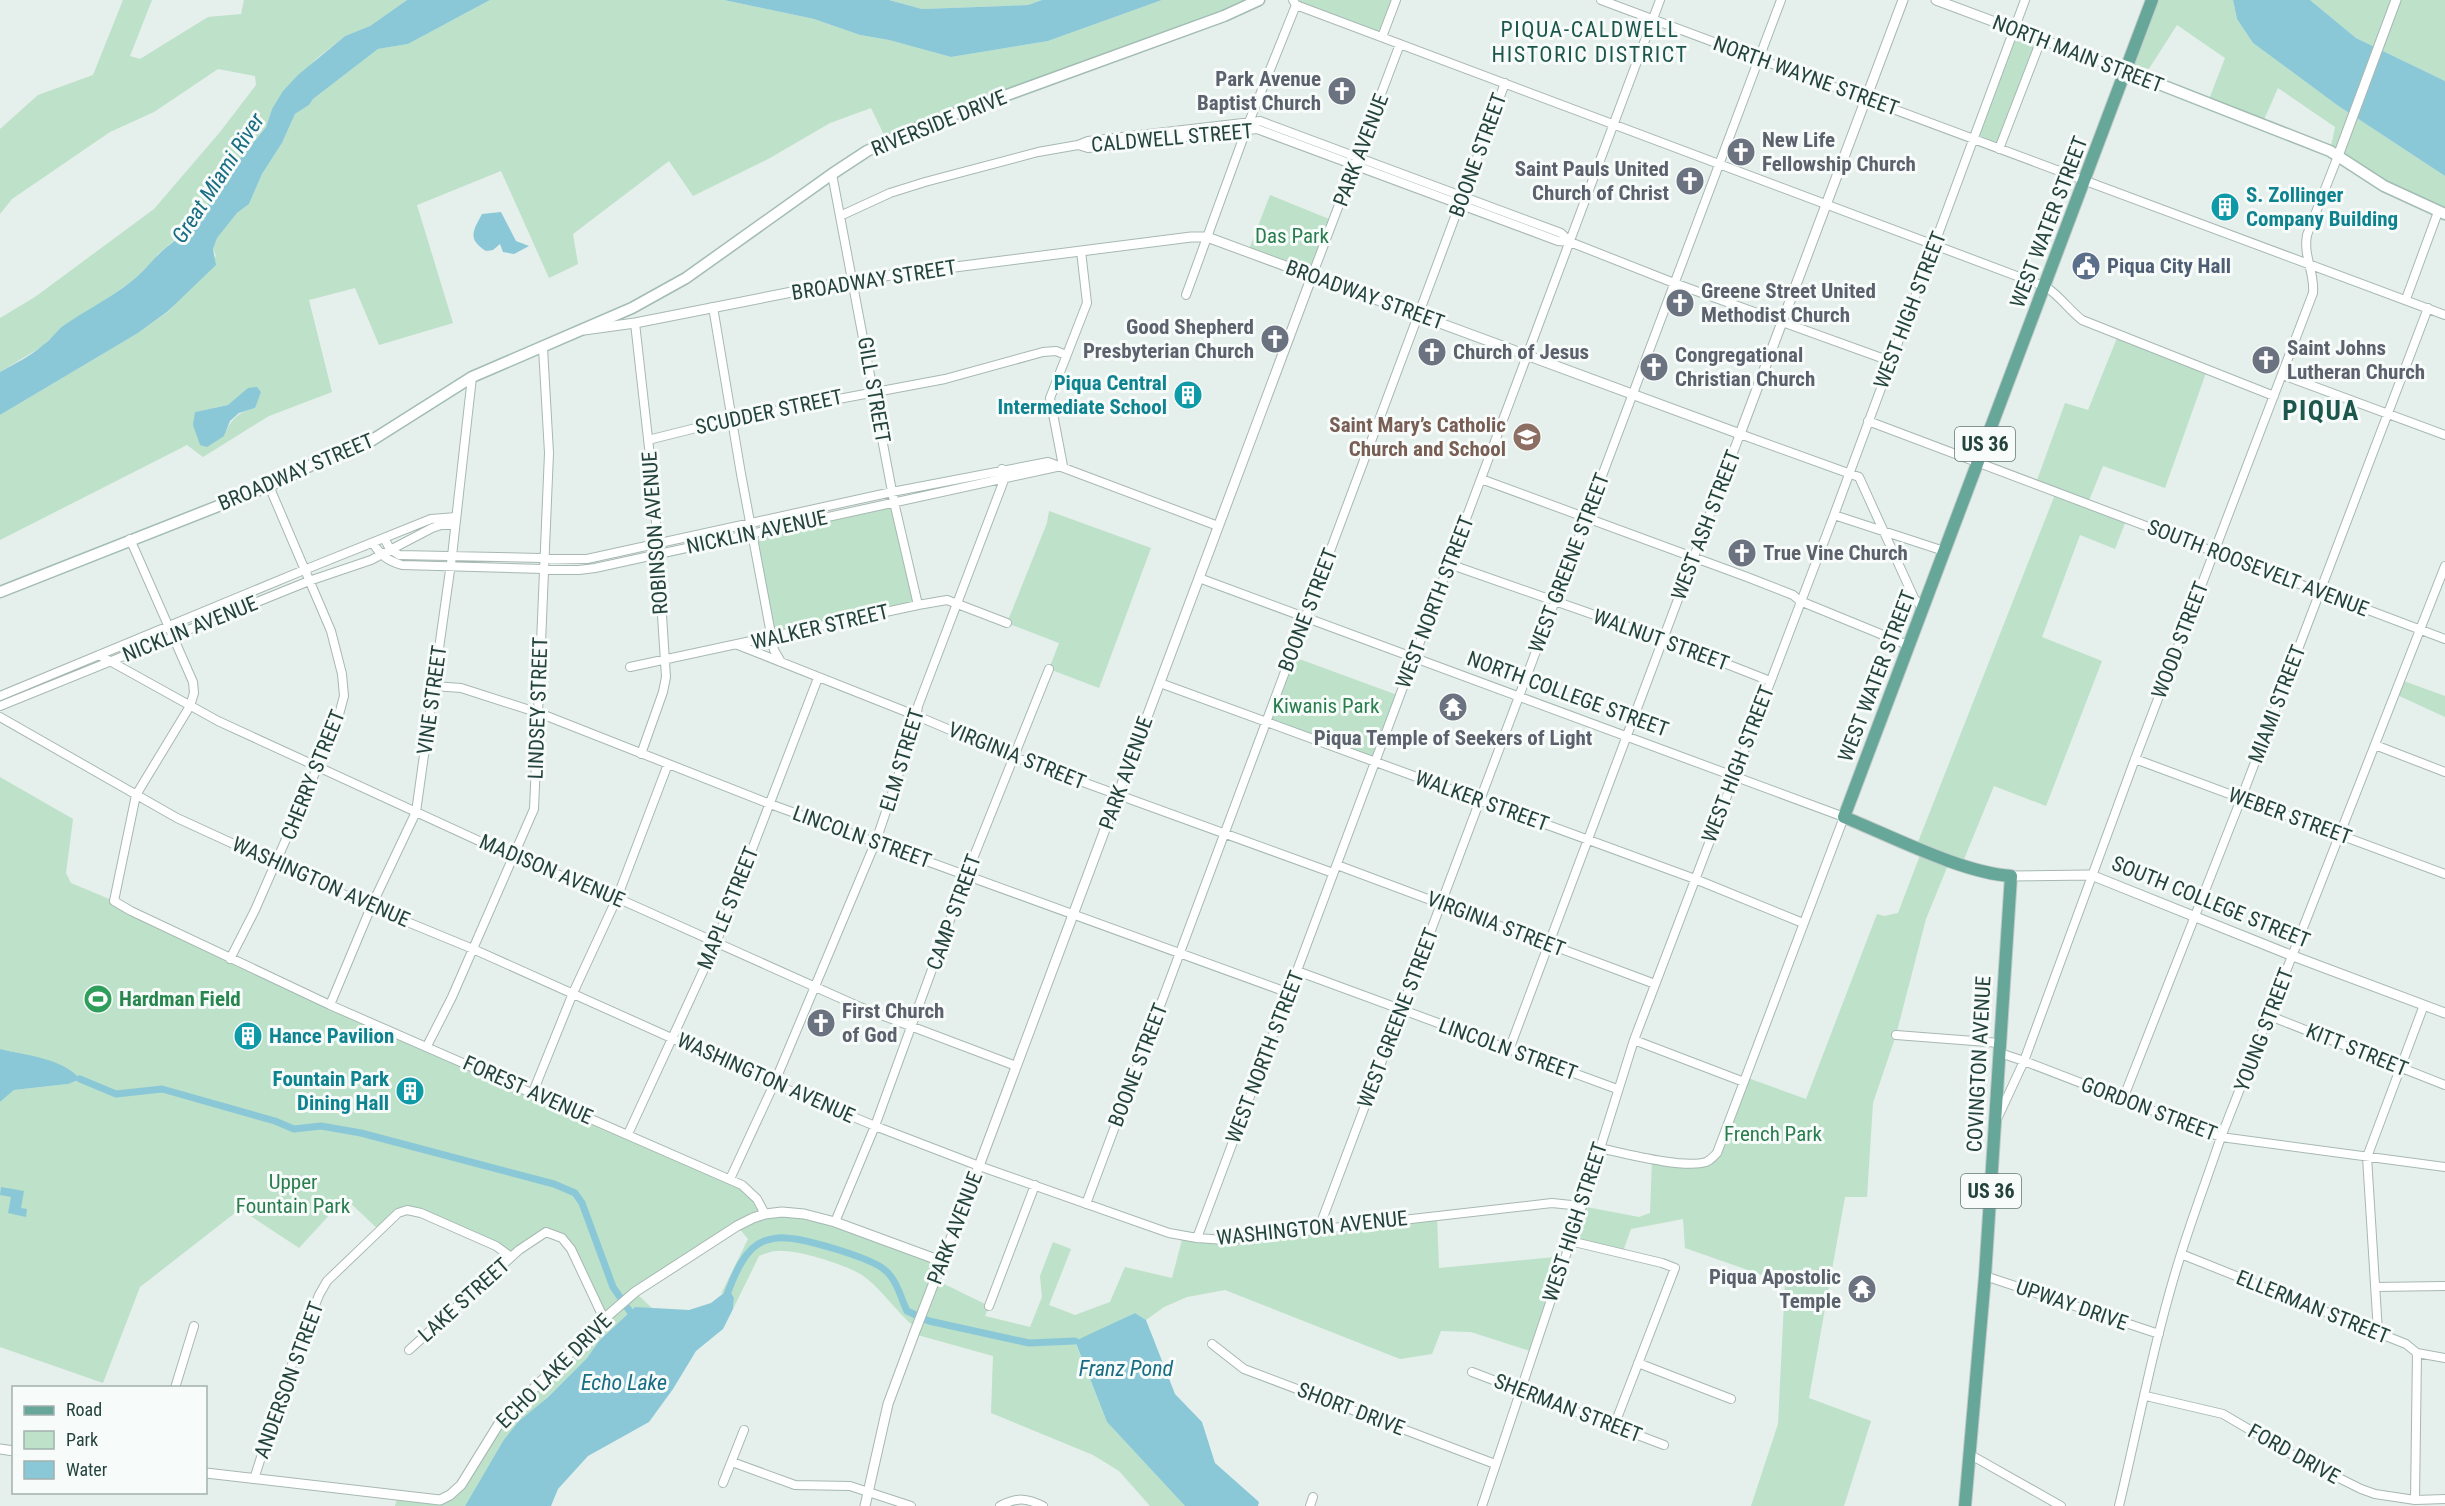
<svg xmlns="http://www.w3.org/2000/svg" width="2445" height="1506" font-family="'Roboto Condensed',sans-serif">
  <rect width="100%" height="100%" fill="#e5efeb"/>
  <path fill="#bde1c9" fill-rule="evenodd" d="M123 0H152L130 56 140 59 208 17 241 14 244 0H407L370 26 345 36 316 59 272 109 266 127 235 165 219 167 207 207 193 224 158 254 153 262 133 280 87 313 62 327 43 346 0 372V318L35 297 154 209 220 132 256 85 255 76 218 69 154 112 110 132 12 199 0 214V129L38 95 93 75Z
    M490 0H724L814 19 860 35 889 40 951 57 1048 41 1162 0H1259L887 141 871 108 830 123 770 158 693 196 669 161 573 234 578 264 549 278 501 171 417 205 453 323 379 345 355 288 309 300 332 392 269 416 203 457 187 445 0 540V415L138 333 168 312 216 256 213 249 217 237 237 213 249 204 262 174 282 143 295 114 309 105 313 99 378 49 408 44ZM228 405 255 408C237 413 231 419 224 436L195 412Z
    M889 0H1042L1028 5 922 9Z
    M1293 0H1396L1382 37Z
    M2152 0H2233L2237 19 2253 43 2337 105 2445 176V214L2330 151 2335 127 2278 88 2262 124 2208 102 2225 58 2177 25 2143 78 2126 72Z
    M2310 0H2445V81L2356 38Z
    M2014 30 2041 40 1999 149 1974 139Z
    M1270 195 1334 221 1312 276 1248 252Z
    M2119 333 2207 370 2165 488 2103 466 2088 503 2127 518 2115 549 2080 535 2042 637 2102 661 2046 806 1994 786 1962 864 1950 860 1926 919 1896 1035 1873 1103 1867 1197H1845L1809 1398 1871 1421 1844 1506H1751L1778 1424 1785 1283 1685 1248 1683 1219 1631 1229 1622 1254 1570 1241 1581 1206 1639 1217 1650 1213 1652 1160 1696 1163 1712 1159 1745 1077 1806 1099 1877 914 1884 916 1898 913 1922 850 1916 847 2056 492 2036 483 2065 403 2088 410Z
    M894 502 918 605 773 637 752 534Z
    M1049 511 1151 548 1099 688 1049 669 1059 643 1007 623 1047 523Z
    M1291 656 1400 696 1375 761 1266 722Z
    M2401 680 2445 696V717L2395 694Z
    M0 777 73 819 66 873 71 883 114 901 230 959 742 1185 765 1213 804 1214 941 1261 934 1279 989 1306 985 1316 1030 1327 1042 1297 1040 1276 1053 1242 1071 1249 1049 1305 1075 1315 1110 1302 1125 1267 1172 1278 1183 1236 1225 1240 1437 1216 1439 1268 1565 1256 1533 1352 1471 1332 1441 1331 1432 1354 1400 1359 1225 1290 1187 1297 1164 1307 1146 1320 1135 1313 1075 1342 1107 1422 1185 1506H1150L1119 1471 1093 1455 991 1413 993 1356 914 1334 916 1328C897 1313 885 1293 866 1278 852 1266 796 1249 777 1251 771 1251 764 1254 759 1256L733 1309 734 1298 729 1290 721 1294 748 1239 737 1226 636 1293 653 1309 635 1307 599 1341 587 1358 503 1441 465 1506H395L398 1495 440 1500 450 1495 487 1440 604 1319 562 1238 546 1232 511 1257 407 1210 380 1231 345 1198 299 1248 240 1209 140 1287 103 1383 0 1347V1102L14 1090 68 1084 46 1060 0 1049Z"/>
  <path fill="#8bc8d7" d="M407 0H490L408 44 378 49 313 99 309 105 295 114 282 143 262 174 249 204 237 213 217 238 213 249 216 265 167 312 138 333 0 415V372C14 364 31 356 43 345 51 340 56 331 63 326 86 310 111 298 133 280 143 272 150 263 159 254 176 237 217 216 208 187L219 167 235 165 266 127 272 109 283 91 298 75 345 36 370 26Z
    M724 0H889L922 9 1028 5 1042 0H1162L1048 41 951 57 889 40 860 35 814 19Z
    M2233 0H2310L2356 38 2445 81V176L2337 105 2253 43 2237 19Z
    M501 212 516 241 529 246 514 254 503 252 500 244 493 250 486 251C467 239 473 231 482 214Z
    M257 387 261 392 255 408 239 413 230 421 224 436 207 447 200 445 193 425 195 412 228 405 248 388Z
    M0 1049C24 1055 63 1058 80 1079L68 1084 14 1090 0 1102Z
    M1 1187 24 1191 21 1208 27 1209 26 1217 8 1213 11 1197 0 1195Z
    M729 1289 734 1298 733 1309 723 1329 696 1351 673 1389 649 1422 588 1456 558 1489 551 1506H465L503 1441 519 1421 547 1398 587 1358 599 1341 635 1307 689 1310 711 1303Z
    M1135 1313 1146 1320 1175 1394 1202 1422 1215 1463 1259 1502 1258 1506H1185L1107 1422 1075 1341Z"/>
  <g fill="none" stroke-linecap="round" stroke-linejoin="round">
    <path stroke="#8bc8d7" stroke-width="7" d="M80 1079 116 1094 162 1089 275 1121 294 1129 321 1126 361 1133 554 1184 575 1193 582 1203 613 1287 633 1316
      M726 1297C733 1279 743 1249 764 1241 770 1239 780 1237 786 1238 806 1239 873 1258 886 1271 897 1281 901 1298 907 1311L929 1321 1029 1343 1075 1341"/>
    <g stroke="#a7b8b3" stroke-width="10">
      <path id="minor" d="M1293 0 1296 5 2046 287C2060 296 2069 310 2082 320L2274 396
        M1601 0 2445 315
        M1382 37 1396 0
        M1078 145 1088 148 1257 129 1558 241 1570 242 1674 283 1890 361
        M1999 149 2041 40
        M832 174 894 502 918 605
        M840 216 890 193 925 182 1038 152 1078 145 1088 141 1260 121 1561 233 1570 242
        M1312 276 1400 44
        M1186 295 1249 122 1296 5
        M2406 299 2438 212
        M713 307 741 474 774 650 781 662
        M635 323 654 492 666 677 663 692 641 754
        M2283 375 2445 435
        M1868 421 2445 639
        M648 440 732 419 945 379 1043 352 1056 351 1066 355
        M1063 466 1050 398 1087 303 1081 251
        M1481 479 1747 577 1793 595 1800 601 1910 646
        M1834 515 1944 551
        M384 538 390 549 399 555 587 559 892 492 1048 462 1218 526
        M130 539 193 682 194 693 190 706 136 795 114 901 131 911 330 1005 742 1185 757 1199 765 1214
        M373 543C380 555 388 561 402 565L579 570 595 568 1061 466
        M1449 564 1663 639 1770 681
        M1199 578 1844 817 1717 1153C1714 1156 1711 1160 1706 1162 1683 1169 1623 1153 1599 1148
        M738 645 917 716 1014 757 1333 873
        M99 655 218 721 514 857 617 898 860 1007 1016 1066
        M630 667 918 605 947 600 1007 623
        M1160 683 1695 879 1803 923
        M434 686 461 688 539 713 770 804 1289 993
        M0 696 304 570 431 519 456 517
        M0 706 309 581 371 560 432 528 441 525H455
        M0 717 177 818 371 907 473 949 774 1084 875 1126 979 1166 1169 1233 1197 1238 1225 1240 1552 1203 1581 1206
        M2375 745 2445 772
        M2135 759 2445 874
        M1337 865 1655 984
        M230 959 255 910 318 766 337 722 344 696 342 674 331 631 269 486
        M1297 971 1617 1089
        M330 1005 371 907 416 812 452 556 472 377
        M2270 1016 2445 1085
        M1896 1035 2000 1043
        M1634 1040 1744 1082
        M427 1046 452 997 534 809 549 453 543 348
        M1509 1050 1740 434 1859 477 1914 598 1923 609
        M2000 1053 2024 1061 2221 1137 2445 1167
        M533 1092 573 993 617 898 668 764
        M2123 1099 2241 799 2428 308
        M1998 1117 2024 1061 2135 759 2313 293C2315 272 2303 257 2307 235L2338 156
        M628 1134 716 943 818 678
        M730 1179 774 1084 876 841 915 726 918 706 1004 480 1002 469
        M1086 1204 1505 83
        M835 1222 875 1126 966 876 1049 669
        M1319 1228 1781 0
        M1197 1238 1660 0
        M1570 1241 1662 1263 1675 1268 1614 1426
        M2181 1254 2406 1344 2417 1353 2445 1358
        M1985 1276 2159 1334
        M2375 1287 2445 1286
        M989 1306 1035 1185
        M2378 1332 2367 1157 2424 1005
        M1212 1344 1244 1369 1495 1464
        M409 1350 519 1250 546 1232 562 1238 571 1249 604 1319
        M1638 1363 1731 1399
        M1472 1372 1664 1445
        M175 1388 194 1326
        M2146 1396 2223 1414 2289 1453 2361 1489 2375 1494 2415 1500 2445 1499
        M1969 1454 2061 1506
        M732 1462 795 1485 850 1486 911 1506
        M254 1479 285 1383 319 1295 327 1281 398 1213 407 1210 421 1213 496 1246 511 1257
        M723 1483 744 1430
        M2415 1500 2417 1353
        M1000 1506C1017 1497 1027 1498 1043 1506
        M1310 1506 1313 1497
        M1482 1506 1578 1219 1634 1040 1834 515 2025 0
        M2119 1506C2139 1422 2155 1336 2181 1254 2193 1215 2208 1176 2221 1137L2445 566"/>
    </g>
    <g stroke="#a7b8b3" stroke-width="11">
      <path id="tertiary" d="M1936 0 2126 71
        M2338 156 2396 0
        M584 330 635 323 853 280 1191 237H1207L1740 434 1903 0
        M2011 876 2091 875 2293 956 2445 1013
        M0 1449 14 1451
        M206 1473 440 1500 450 1495 461 1485 500 1422 604 1319 635 1292 737 1226 753 1218 765 1214 782 1212 804 1214 835 1222 941 1261
        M865 1506 888 1404 914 1334 979 1166 1312 276"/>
    </g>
    <g stroke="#a3bcb4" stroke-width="13">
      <path id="secondary" d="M2126 71 2330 151 2384 186 2445 214
        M0 592 269 486 324 459 366 444 472 377 632 308 686 278 832 174 867 151 911 130 1224 16 1259 0"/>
    </g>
    <g stroke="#c1cac8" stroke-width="14">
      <path id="primary" d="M1965 1506 1985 1276 2011 876C1962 873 1891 836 1844 817L2152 0"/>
    </g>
    <use href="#minor" stroke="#fff" stroke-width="8"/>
    <use href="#tertiary" stroke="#fff" stroke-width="9"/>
    <use href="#secondary" stroke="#fff" stroke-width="10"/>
    <use href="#primary" stroke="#67a79a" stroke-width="12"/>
  </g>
  <defs>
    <g id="church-disc" transform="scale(1.5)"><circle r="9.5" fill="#6b7280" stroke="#f7fbf9"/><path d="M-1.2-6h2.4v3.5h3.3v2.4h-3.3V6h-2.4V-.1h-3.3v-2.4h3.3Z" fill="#fff"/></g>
    <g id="building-disc" transform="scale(1.5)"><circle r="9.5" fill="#0f9aa8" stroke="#f7fbf9"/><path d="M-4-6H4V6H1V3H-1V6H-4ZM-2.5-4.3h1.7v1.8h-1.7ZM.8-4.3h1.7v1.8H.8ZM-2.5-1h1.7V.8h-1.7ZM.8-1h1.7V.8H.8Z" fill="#fff"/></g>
    <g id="civic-disc" transform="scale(1.5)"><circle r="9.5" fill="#5c6f8a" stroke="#f7fbf9"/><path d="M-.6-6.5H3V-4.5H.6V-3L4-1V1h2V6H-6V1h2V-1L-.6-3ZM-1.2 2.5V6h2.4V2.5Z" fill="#fff"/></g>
    <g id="school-disc" transform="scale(1.5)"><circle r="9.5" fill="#8d6e63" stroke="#f7fbf9"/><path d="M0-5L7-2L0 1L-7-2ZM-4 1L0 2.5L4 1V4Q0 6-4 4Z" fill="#fff"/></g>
    <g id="temple-disc" transform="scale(1.5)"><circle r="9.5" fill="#6b7280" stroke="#f7fbf9"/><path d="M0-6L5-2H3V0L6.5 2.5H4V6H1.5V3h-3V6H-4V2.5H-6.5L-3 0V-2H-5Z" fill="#fff"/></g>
    <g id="stadium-disc" transform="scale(1.5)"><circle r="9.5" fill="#2e9e5b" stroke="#f7fbf9"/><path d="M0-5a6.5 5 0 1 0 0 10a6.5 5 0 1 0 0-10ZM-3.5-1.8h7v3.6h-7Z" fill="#fff"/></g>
  </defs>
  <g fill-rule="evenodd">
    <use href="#church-disc" x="1342" y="91"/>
    <use href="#church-disc" x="1741" y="152"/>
    <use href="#church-disc" x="1690" y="181"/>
    <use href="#building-disc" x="2225" y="207"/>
    <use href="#civic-disc" x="2086" y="266"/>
    <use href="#church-disc" x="1680" y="303"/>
    <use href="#church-disc" x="1275" y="339"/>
    <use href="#church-disc" x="1432" y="352"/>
    <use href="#church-disc" x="2266" y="360"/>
    <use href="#church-disc" x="1654" y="367"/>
    <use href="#building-disc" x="1188" y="395"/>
    <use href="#school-disc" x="1527" y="437"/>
    <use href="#church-disc" x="1742" y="553"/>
    <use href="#temple-disc" x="1453" y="707"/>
    <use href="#stadium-disc" x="98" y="999"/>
    <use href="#church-disc" x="821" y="1023"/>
    <use href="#building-disc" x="248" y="1036"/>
    <use href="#building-disc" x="410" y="1091"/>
    <use href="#temple-disc" x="1862" y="1289"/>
  </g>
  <g text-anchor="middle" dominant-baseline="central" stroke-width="6" stroke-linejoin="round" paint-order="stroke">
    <g fill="#f7fbf9" stroke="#637a75" stroke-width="1.5">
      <rect x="1955" y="427" width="60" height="34" rx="4.5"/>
      <rect x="1961" y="1174" width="60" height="34" rx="4.5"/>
    </g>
    <g font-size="20" font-weight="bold" fill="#23433c">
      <text x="1985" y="444">US 36</text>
      <text x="1991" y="1191">US 36</text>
    </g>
    <g font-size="21" fill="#23433c" stroke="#f7fbf9">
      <text transform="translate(2078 54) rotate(21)">NORTH MAIN STREET</text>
      <text transform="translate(1806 76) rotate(20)">NORTH WAYNE STREET</text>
      <text transform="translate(939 123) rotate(-22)">RIVERSIDE DRIVE</text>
      <text transform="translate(1172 138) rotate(-5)">CALDWELL STREET</text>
      <text transform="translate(1361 150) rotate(-69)">PARK AVENUE</text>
      <text transform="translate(1478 155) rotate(-70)">BOONE STREET</text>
      <text transform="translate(2049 222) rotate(-69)">WEST WATER STREET</text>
      <text transform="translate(874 280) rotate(-9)">BROADWAY STREET</text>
      <text transform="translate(1365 295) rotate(20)">BROADWAY STREET</text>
      <text transform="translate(1910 310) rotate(-69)">WEST HIGH STREET</text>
      <text transform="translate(874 390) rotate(80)">GILL STREET</text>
      <text transform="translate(769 412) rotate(-12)">SCUDDER STREET</text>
      <text transform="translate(296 472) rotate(-23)">BROADWAY STREET</text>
      <text transform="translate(1706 525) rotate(-69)">WEST ASH STREET</text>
      <text transform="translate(757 532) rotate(-12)">NICKLIN AVENUE</text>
      <text transform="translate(655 533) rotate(-94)">ROBINSON AVENUE</text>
      <text transform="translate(1569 563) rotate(-69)">WEST GREENE STREET</text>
      <text transform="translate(2258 568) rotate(21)">SOUTH ROOSEVELT AVENUE</text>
      <text transform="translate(1435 602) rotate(-69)">WEST NORTH STREET</text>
      <text transform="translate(1308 610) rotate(-69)">BOONE STREET</text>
      <text transform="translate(820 627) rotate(-13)">WALKER STREET</text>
      <text transform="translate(190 629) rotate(-22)">NICKLIN AVENUE</text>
      <text transform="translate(1661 640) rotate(20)">WALNUT STREET</text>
      <text transform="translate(2180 640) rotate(-69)">WOOD STREET</text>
      <text transform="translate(1877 676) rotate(-69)">WEST WATER STREET</text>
      <text transform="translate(1568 694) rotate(20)">NORTH COLLEGE STREET</text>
      <text transform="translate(432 700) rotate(-82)">VINE STREET</text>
      <text transform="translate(2277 704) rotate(-69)">MIAMI STREET</text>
      <text transform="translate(538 708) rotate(-88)">LINDSEY STREET</text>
      <text transform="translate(1017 756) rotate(22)">VIRGINIA STREET</text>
      <text transform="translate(902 760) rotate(-73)">ELM STREET</text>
      <text transform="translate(1738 764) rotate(-69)">WEST HIGH STREET</text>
      <text transform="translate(1126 773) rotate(-70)">PARK AVENUE</text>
      <text transform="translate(313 775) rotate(-68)">CHERRY STREET</text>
      <text transform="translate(1482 801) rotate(20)">WALKER STREET</text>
      <text transform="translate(2290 816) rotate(20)">WEBER STREET</text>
      <text transform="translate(862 837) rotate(20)">LINCOLN STREET</text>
      <text transform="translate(552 871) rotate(23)">MADISON AVENUE</text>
      <text transform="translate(321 882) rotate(24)">WASHINGTON AVENUE</text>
      <text transform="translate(2211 902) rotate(22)">SOUTH COLLEGE STREET</text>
      <text transform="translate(728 908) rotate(-68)">MAPLE STREET</text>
      <text transform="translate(954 912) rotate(-70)">CAMP STREET</text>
      <text transform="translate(1496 924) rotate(21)">VIRGINIA STREET</text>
      <text transform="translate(1398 1018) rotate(-69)">WEST GREENE STREET</text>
      <text transform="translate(2264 1030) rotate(-69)">YOUNG STREET</text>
      <text transform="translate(1508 1049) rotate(20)">LINCOLN STREET</text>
      <text transform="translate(2357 1050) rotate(22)">KITT STREET</text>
      <text transform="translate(1265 1057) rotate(-69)">WEST NORTH STREET</text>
      <text transform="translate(1979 1064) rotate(-87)">COVINGTON AVENUE</text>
      <text transform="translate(1138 1065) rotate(-69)">BOONE STREET</text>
      <text transform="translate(766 1078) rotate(24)">WASHINGTON AVENUE</text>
      <text transform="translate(528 1090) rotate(24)">FOREST AVENUE</text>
      <text transform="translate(2149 1109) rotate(21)">GORDON STREET</text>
      <text transform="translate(1575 1222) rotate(-72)">WEST HIGH STREET</text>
      <text transform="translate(955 1228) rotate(-69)">PARK AVENUE</text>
      <text transform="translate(1312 1228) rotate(-6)">WASHINGTON AVENUE</text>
      <text transform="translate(464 1300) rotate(-42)">LAKE STREET</text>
      <text transform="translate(2072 1305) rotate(19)">UPWAY DRIVE</text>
      <text transform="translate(2313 1307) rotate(22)">ELLERMAN STREET</text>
      <text transform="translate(554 1371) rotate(-45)">ECHO LAKE DRIVE</text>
      <text transform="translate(289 1380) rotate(-70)">ANDERSON STREET</text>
      <text transform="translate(1568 1408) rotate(21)">SHERMAN STREET</text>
      <text transform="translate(1351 1409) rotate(21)">SHORT DRIVE</text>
      <text transform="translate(2294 1454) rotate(29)">FORD DRIVE</text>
    </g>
    <g font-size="21" font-weight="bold" fill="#5b616d" stroke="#f7fbf9" text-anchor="start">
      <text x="1321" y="79" text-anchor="end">Park Avenue<tspan x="1321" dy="24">Baptist Church</tspan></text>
      <text x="1762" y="140">New Life<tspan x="1762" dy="24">Fellowship Church</tspan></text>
      <text x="1669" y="169" text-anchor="end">Saint Pauls United<tspan x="1669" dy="24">Church of Christ</tspan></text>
      <text x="1701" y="291">Greene Street United<tspan x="1701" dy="24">Methodist Church</tspan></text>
      <text x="1254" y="327" text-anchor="end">Good Shepherd<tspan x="1254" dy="24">Presbyterian Church</tspan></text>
      <text x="2287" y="348">Saint Johns<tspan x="2287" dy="24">Lutheran Church</tspan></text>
      <text x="1453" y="352">Church of Jesus</text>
      <text x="1675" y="355">Congregational<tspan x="1675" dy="24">Christian Church</tspan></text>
      <text x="1763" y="553">True Vine Church</text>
      <text x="1453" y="738" text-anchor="middle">Piqua Temple of Seekers of Light</text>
      <text x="842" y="1011">First Church<tspan x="842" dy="24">of God</tspan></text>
      <text x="1841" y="1277" text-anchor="end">Piqua Apostolic<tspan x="1841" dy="24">Temple</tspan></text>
    </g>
    <g font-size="21" font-weight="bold" fill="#0d838f" stroke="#f7fbf9" text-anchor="start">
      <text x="2246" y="195">S. Zollinger<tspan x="2246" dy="24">Company Building</tspan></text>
      <text x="1167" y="383" text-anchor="end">Piqua Central<tspan x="1167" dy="24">Intermediate School</tspan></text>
      <text x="269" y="1036">Hance Pavilion</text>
      <text x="389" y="1079" text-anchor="end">Fountain Park<tspan x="389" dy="24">Dining Hall</tspan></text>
    </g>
    <g font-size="21" fill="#2a7d4e" stroke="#f7fbf9">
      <text x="1292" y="236">Das Park</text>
      <text x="1326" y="706">Kiwanis Park</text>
      <text x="1773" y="1134">French Park</text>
      <text x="293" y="1182">Upper<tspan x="293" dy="24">Fountain Park</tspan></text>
    </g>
    <g font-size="21" font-weight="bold" fill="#4e5e75" stroke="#f7fbf9" text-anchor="start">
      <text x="2107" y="266">Piqua City Hall</text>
    </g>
    <g font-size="21" font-weight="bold" fill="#785e54" stroke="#f7fbf9" text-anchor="end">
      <text x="1506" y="425">Saint Mary’s Catholic<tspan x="1506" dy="24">Church and School</tspan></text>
    </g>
    <g font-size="21" font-weight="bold" fill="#27864d" stroke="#f7fbf9" text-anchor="start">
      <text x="119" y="999">Hardman Field</text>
    </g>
    <g font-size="22" letter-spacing="1.5" fill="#1d574c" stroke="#f7fbf9">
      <text x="1590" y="29">PIQUA-CALDWELL<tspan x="1590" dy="25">HISTORIC DISTRICT</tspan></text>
    </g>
    <g font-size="22" font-style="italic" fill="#186d84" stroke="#f7fbf9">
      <text transform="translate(218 178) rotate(-57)">Great Miami River</text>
      <text x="1126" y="1368">Franz Pond</text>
      <text x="624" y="1382">Echo Lake</text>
    </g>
    <g font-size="27" font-weight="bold" letter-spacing="1.5" fill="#1d574c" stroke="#f7fbf9">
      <text x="2321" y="411">PIQUA</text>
    </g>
  </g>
  <rect x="12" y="1386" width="195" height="108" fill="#f7fbf9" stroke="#a2b1ad" stroke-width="1.5"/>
  <rect x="24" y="1406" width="30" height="9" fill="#67a79a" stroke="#a2b1ad" stroke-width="1.5"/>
  <text x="66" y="1416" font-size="18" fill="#23433c">Road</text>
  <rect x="24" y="1431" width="30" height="18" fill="#bde1c9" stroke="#a2b1ad" stroke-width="1.5"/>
  <text x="66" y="1446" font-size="18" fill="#23433c">Park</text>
  <rect x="24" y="1461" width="30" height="18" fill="#8bc8d7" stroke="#a2b1ad" stroke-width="1.5"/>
  <text x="66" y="1476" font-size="18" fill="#23433c">Water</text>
</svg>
